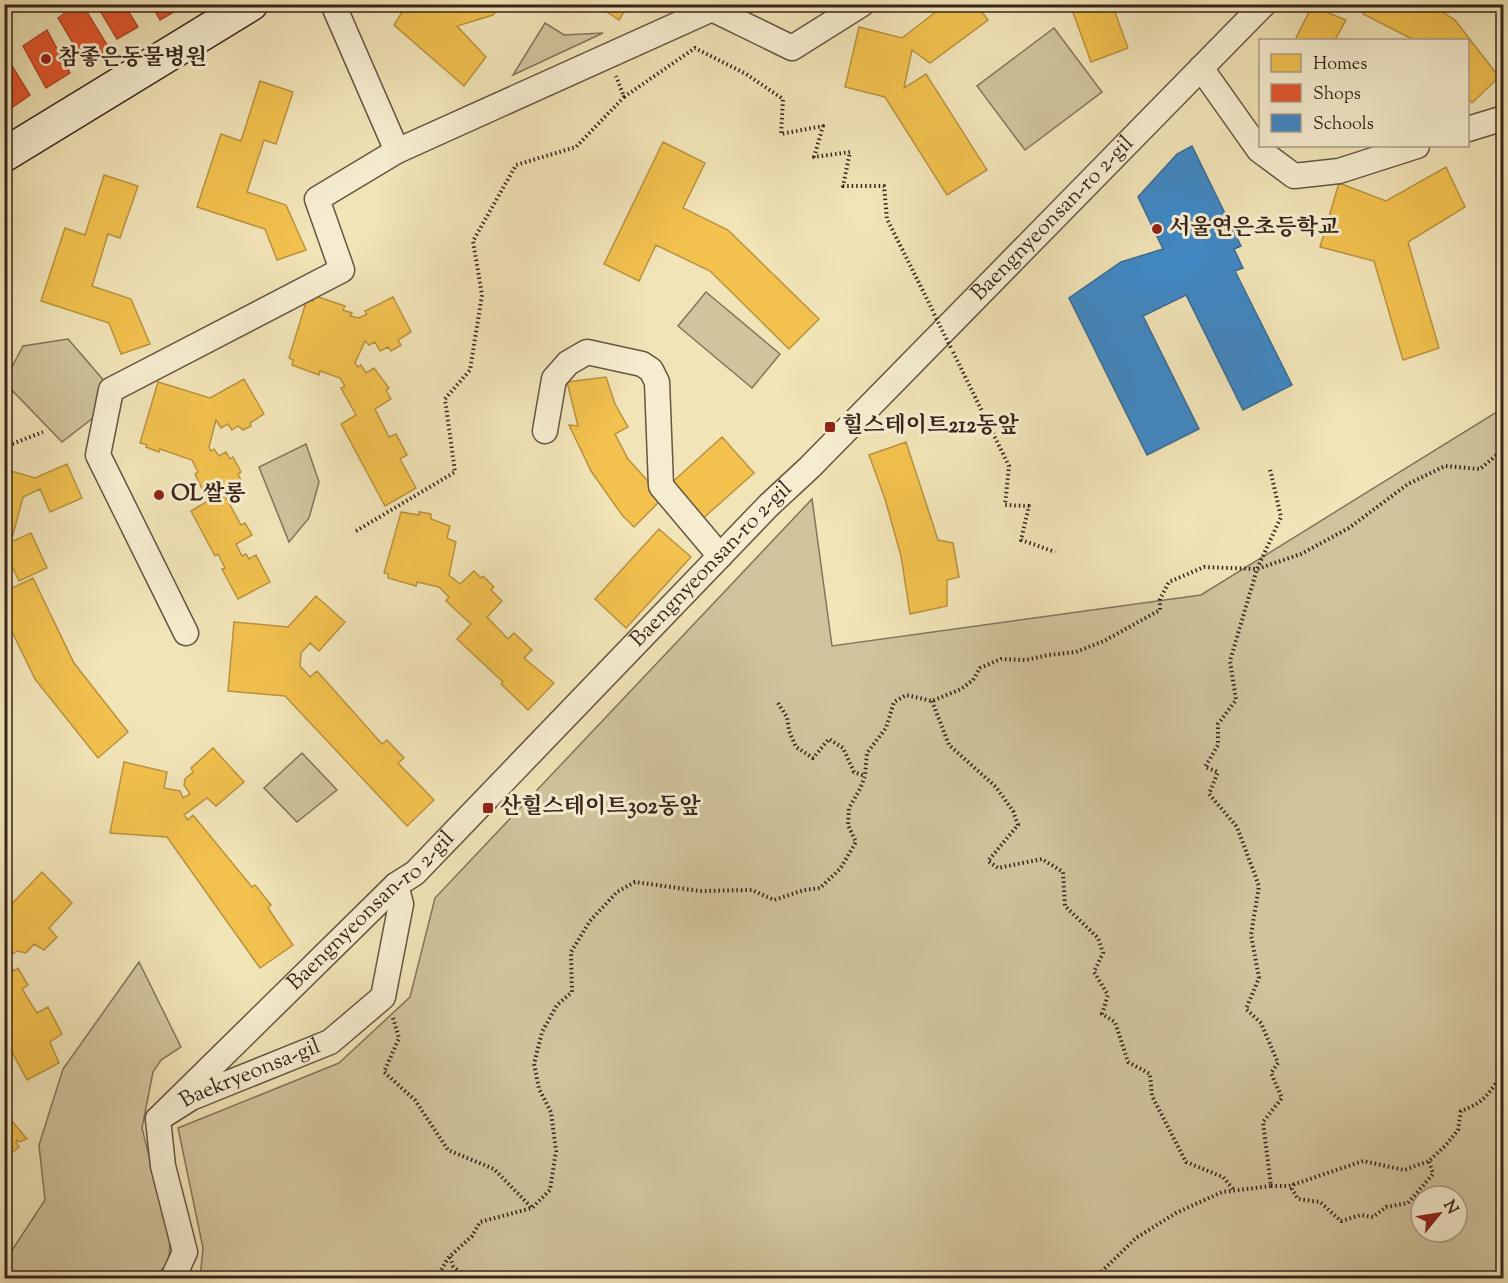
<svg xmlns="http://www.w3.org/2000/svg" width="1508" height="1283" font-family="'Sorts Mill Goudy','Noto Serif KR',serif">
  <rect width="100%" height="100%" fill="#f1e4b7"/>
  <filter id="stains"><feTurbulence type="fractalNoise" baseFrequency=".00333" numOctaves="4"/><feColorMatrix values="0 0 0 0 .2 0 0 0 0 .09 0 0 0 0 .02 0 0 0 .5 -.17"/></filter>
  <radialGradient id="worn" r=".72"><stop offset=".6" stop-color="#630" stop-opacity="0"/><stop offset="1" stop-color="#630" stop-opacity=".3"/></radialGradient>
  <path fill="#d1c49d" stroke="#84745c" stroke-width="1.5" fill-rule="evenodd" d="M545 23 564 35 603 33 513 75Z
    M1054 28 1102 92 1025 150 977 86Z
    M706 292 780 354 752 388 678 326Z
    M68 339 106 383 98 414 62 442 4 382 23 346Z
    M1503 408V1278H200L203 1248 178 1128 339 1063 410 997 435 898 812 499 832 646 1201 595ZM1421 1196H1457V1232H1421Z
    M306 444 319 482 309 518 289 542 259 467Z
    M302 753 337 790 297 822 264 788Z
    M139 962 181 1047 161 1060 153 1072 142 1128 170 1240 169 1262 154 1278H5V1261L45 1200 39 1145 63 1069Z"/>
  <path fill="#f2c14e" stroke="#ba923f" stroke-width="1.5" d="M407 4H502L493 15 457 26 486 57 464 86 394 25Z
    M595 4H629L619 20Z
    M946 4H976L988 20 930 63 912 50 904 88 926 74 987 170 947 195 885 97 845 87 859 27 902 38Z
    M1070 4H1112L1128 48 1091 62Z
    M1367 4H1430L1455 20 1499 77 1472 103 1468 98V40H1414L1363 14Z
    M1312 6 1346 20 1335 40H1295Z
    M260 81 293 92 276 144 264 140 247 192 286 205 306 250 277 260 265 229 197 207 221 134 241 141Z
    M663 142 705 163 683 208 728 230 819 319 789 349 710 271 656 245 639 281 604 264Z
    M1446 167 1465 207 1408 242 1439 348 1403 360 1374 261 1320 247 1339 183 1386 201Z
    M104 175 138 186 120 238 108 234 92 286 131 299 150 344 121 354 109 323 41 301 65 228 85 235Z
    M315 296 345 306 343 310 352 313 350 316 359 318 367 314 365 311 393 297 411 332 398 340 401 345 391 351 388 347 380 351 375 342 369 345 365 341 355 363 358 367 361 365 366 373 374 368 389 388 386 390 391 399 375 409 389 437 396 434 407 455 400 459 416 488 385 506 341 424 356 415 341 388 345 386 340 378 320 371 319 375 292 365 293 360 289 358 307 299 313 301Z
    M606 377 615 404 628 427 615 434 628 459 663 498 634 527 622 515 591 471 569 425 578 426 567 382Z
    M244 379 264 414 250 423 251 426 243 430 238 426 232 430 228 424 221 428 216 420 209 447 211 451 214 449 219 456 226 452 230 459 233 457 241 472 238 474 243 484 224 494 241 525 245 523 252 535 236 544 242 556 246 554 249 559 256 555 270 582 238 599 222 569 225 568 218 554 215 556 191 511 208 501 195 474 198 472 192 460 160 449 159 452 146 447 147 445 140 443 158 382 210 398Z
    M722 437 754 473 700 521 668 486Z
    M906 442 938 540 953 543 959 577 947 580V606L910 614 901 556 885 499 869 455Z
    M67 464 82 498 50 512 40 489 23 497 11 542 31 533 47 568 19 581 4 549V469L35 478Z
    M401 512 419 515V512L431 514V519L450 526 447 538 456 542 449 575 460 584 474 571 481 578 483 576 494 587 491 590 502 601 487 617 508 639 514 633 532 650 524 658 554 683 528 710 501 684 503 682 457 639 471 624 446 601 449 597 439 587 417 582 416 586 388 578V574L384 573Z
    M659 529 691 557 626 628 595 599Z
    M33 578 74 663 128 732 98 758 35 679 4 615V592Z
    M316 596 345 622 319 651 310 643 301 653 300 666 310 677 317 671 382 744 387 740 404 758 398 763 434 800 407 826 285 696 228 691 234 622 288 627Z
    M213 748 244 782 216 806 207 798 184 815 188 820 193 815 252 887 255 885 271 905 268 908 293 945 260 968 167 837 110 833 124 762 167 772 164 788 180 791 183 798 190 794 184 785 185 779 193 772 191 768Z
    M42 872 72 903 49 928 57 937 44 950 34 944 26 953 17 951 13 954 8 946 4 949V912Z
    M4 955 14 971 18 968 28 985 22 989 37 1013 48 1007 62 1034 50 1042 59 1063 27 1080 4 1037Z
    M7 1115 27 1139 19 1142 17 1140 16 1143 19 1147 10 1154 4 1147V1116Z"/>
  <path fill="#e4572e" stroke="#b04829" stroke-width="1.5" d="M78 4H82L109 48 85 63 58 18Z
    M96 4H124L138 27 117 39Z
    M151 4H176L179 9 160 20Z
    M47 30 70 73 46 88 23 46Z
    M4 53 30 95 10 109 4 99Z"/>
  <path fill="#3f88c5" stroke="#3d6a92" stroke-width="1.5" d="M1192 146 1241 246 1234 249 1243 268 1235 271 1292 385 1243 410 1186 295 1143 316 1199 429 1147 455 1069 298 1121 262 1163 249 1138 197 1177 154Z"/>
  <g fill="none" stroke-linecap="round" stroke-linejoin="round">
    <g stroke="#665543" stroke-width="27">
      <g id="street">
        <path d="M333 4 397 151 712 9 792 48 862 4"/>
        <path d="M1201 68 1259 150 1294 176 1339 171 1417 146"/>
        <path d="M1468 129 1504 118"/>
        <path d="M545 431 554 379 568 363 587 352 642 364 651 370 657 382 661 486 720 556"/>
        <path d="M186 633 98 455 111 390 342 270 317 199 397 151"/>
        <path id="s1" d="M158 1119 396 885 415 873 769 505 810 467 1264 4"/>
        <path id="s2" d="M173 1278 185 1252 163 1166 158 1119 191 1098 330 1042 383 997 401 904 396 885"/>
      </g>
    </g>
    <g stroke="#37251c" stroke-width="36">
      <path id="secondary" d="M4 155 251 4"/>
    </g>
    <path stroke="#37251c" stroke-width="4" stroke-dasharray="1.5 3" stroke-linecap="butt" d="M624 97 695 48 746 74 783 99 781 134 823 126 814 157 850 152 843 186H884L887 219 933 311
      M953 352 1009 466 1005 505 1029 506 1021 540 1055 552
      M4 447 43 432
      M356 531 455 472 445 399 470 370 482 295 473 241 516 165 576 147 624 97 616 76
      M932 701 949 745 996 787 1013 811 1018 825 988 861 998 868 1042 859 1063 872 1065 906 1098 938 1103 953 1094 972 1108 995 1102 1014 1115 1022 1128 1062 1150 1074 1152 1096 1186 1162 1223 1177 1234 1190
      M778 703 787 717 789 731 796 747 813 758 829 739 843 748 854 772 865 776
      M393 1018 399 1038 384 1072 415 1100 448 1150 494 1169 532 1208
      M1294 1184 1292 1189 1298 1199 1320 1202 1341 1221 1361 1215 1373 1217 1386 1207 1408 1203 1433 1174 1429 1161
      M1271 1186H1289L1363 1161 1404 1170 1429 1161 1445 1146 1458 1130 1461 1111C1485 1103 1491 1091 1504 1070
      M450 1257 453 1266 466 1278
      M440 1278 439 1274 448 1258 472 1236 480 1222 532 1208 550 1190 556 1151 551 1112 539 1089 534 1064 542 1032 557 1005 572 992 571 952 590 921 617 892 635 882 700 891 752 890 774 900 804 890 820 888 840 869 856 842 848 825 849 808 860 789 865 776 867 753 886 728 894 702 906 695 932 701 961 689 973 680 980 668 1001 659 1026 660 1048 655 1076 652 1104 641 1160 610V599L1169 582 1204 567 1257 569 1301 554 1349 528 1408 484 1445 466 1480 469 1499 453H1504
      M1076 1278 1084 1273 1090 1278
      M1095 1278 1136 1238 1176 1213 1222 1192 1271 1186 1263 1122 1282 1098 1271 1073 1278 1063 1261 1023 1246 1009 1259 978 1251 935 1259 886 1237 827 1209 794 1218 772 1205 767 1218 745V724L1236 700 1230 661 1257 569 1281 517 1270 469"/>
    <use href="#street" stroke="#f6edd0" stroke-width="24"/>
    <use href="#secondary" stroke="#f6edd0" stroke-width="33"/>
    <path stroke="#37251c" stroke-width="4" stroke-dasharray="1.5 3" stroke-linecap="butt" d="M934 314 951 348"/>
  </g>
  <g fill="#8f2418" stroke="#f6edd0" stroke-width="2">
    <circle cx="46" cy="59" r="6"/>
    <circle cx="1157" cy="229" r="6"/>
    <rect x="824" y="421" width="12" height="12" rx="3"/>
    <circle cx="159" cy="495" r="6"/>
    <rect x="482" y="802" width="12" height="12" rx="3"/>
  </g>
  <g text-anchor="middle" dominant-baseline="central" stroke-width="6" stroke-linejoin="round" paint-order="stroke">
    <g font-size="22" font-weight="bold" fill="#37251c" stroke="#f6edd0" text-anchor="start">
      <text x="58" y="59">참좋은동물병원</text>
      <text x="1169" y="229">서울연은초등학교</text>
      <text x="842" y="427">힐스테이트212동앞</text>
      <text x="171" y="495">OL쌀롱</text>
      <text x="500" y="808">산힐스테이트302동앞</text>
    </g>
    <g font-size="22" fill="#37251c" stroke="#f6edd0">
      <text stroke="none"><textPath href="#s1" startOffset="1270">Baengnyeonsan-ro 2-gil</textPath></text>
      <text stroke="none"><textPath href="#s1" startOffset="784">Baengnyeonsan-ro 2-gil</textPath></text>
      <text stroke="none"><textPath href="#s1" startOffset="298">Baengnyeonsan-ro 2-gil</textPath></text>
      <text stroke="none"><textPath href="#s2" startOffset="268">Baekryeonsa-gil</textPath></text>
    </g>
  </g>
  <rect width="1508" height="1283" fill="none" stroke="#f1e4b7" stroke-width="24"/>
  <rect x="6" y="6" width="1496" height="1271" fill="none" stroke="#37251c" stroke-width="3"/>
  <rect x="12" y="12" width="1484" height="1259" fill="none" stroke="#37251c" stroke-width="1.5"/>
  <rect x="1259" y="39" width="210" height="108" fill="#f6edd0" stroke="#aa9d88" stroke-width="1.5"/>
  <rect x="1271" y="54" width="30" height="18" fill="#f2c14e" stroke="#aa9d88" stroke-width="1.5"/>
  <text x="1313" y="69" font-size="18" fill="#37251c">Homes</text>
  <rect x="1271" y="84" width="30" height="18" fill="#e4572e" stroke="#aa9d88" stroke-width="1.5"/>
  <text x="1313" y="99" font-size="18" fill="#37251c">Shops</text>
  <rect x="1271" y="114" width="30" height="18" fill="#3f88c5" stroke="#aa9d88" stroke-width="1.5"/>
  <text x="1313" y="129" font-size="18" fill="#37251c">Schools</text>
  <g transform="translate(1439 1214) rotate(60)"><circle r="28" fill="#f6edd0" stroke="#aa9d88" stroke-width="1.5"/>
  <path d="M0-4.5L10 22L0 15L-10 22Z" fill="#8f2418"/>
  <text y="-9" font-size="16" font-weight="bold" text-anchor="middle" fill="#37251c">N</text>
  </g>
  <rect width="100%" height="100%" filter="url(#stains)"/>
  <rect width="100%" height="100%" fill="url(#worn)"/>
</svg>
